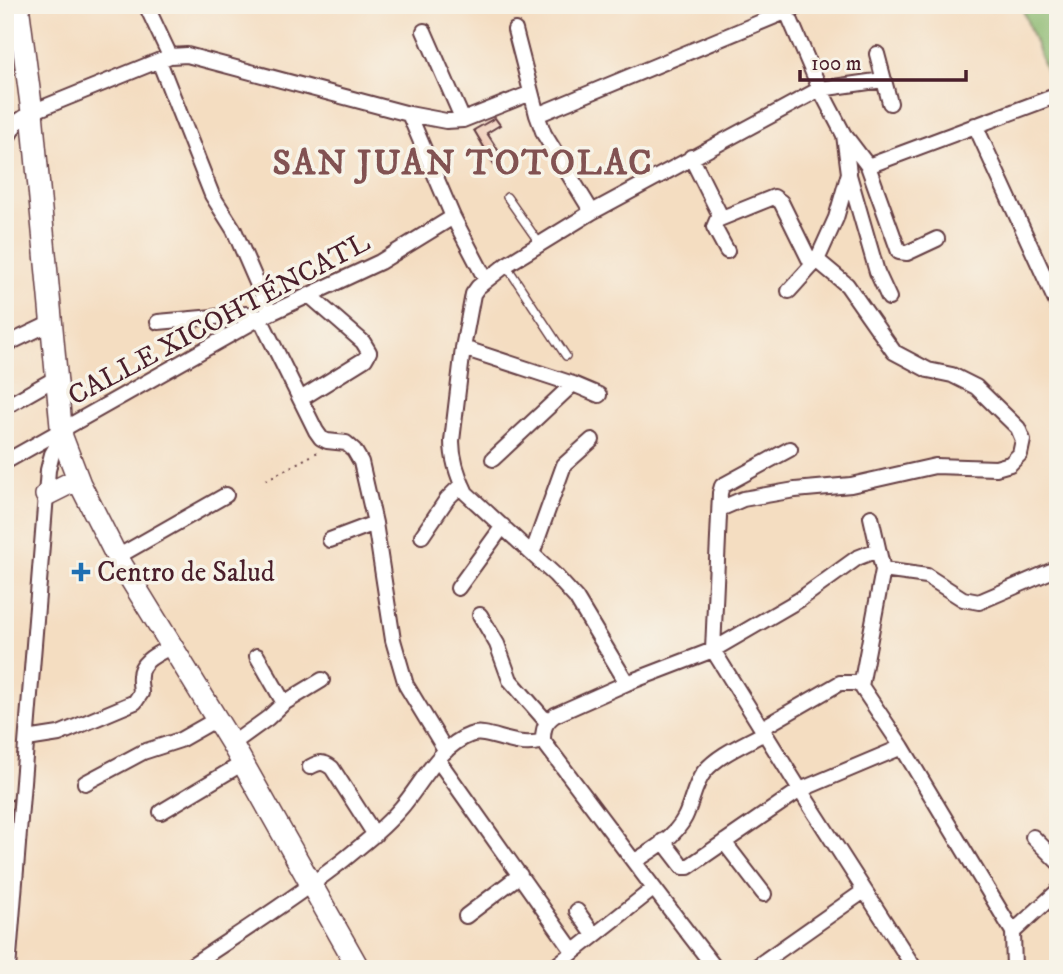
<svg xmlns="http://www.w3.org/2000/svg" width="1063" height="974" font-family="'IM FELL DW Pica',serif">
  <rect width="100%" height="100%" fill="#f7f3e8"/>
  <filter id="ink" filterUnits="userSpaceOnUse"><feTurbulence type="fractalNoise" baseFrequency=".0143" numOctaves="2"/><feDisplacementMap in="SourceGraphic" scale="14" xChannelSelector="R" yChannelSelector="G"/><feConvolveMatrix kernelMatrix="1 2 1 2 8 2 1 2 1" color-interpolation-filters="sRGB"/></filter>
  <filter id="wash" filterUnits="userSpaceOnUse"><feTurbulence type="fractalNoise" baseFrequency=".00686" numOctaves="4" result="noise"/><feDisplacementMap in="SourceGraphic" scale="28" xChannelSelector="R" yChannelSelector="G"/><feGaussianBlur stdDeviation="1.57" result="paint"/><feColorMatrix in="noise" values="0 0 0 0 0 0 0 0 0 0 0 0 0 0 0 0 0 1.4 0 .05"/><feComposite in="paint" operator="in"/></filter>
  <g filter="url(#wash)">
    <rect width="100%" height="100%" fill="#f4ddc1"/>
    <path fill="#8cb971" stroke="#6b6c4e" stroke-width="2" d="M1021 5H1058V96L1053 90Z"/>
    <g id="blocks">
      <path fill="#ebb29a" d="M495 118 500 125 487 133 503 158 494 164 474 130Z
        M13 799 10 857 5 860V804Z"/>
    </g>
  </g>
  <g filter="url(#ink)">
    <use href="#blocks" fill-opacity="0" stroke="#643c42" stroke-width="2"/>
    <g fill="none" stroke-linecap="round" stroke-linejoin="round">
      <g stroke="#643c42" stroke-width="10">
        <path id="service" d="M507 197 540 244
          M506 265 566 356"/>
      </g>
      <g stroke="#643c42" stroke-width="18">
        <path id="minor" d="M146 5 170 56
          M787 12 820 89 844 135 849 173 836 218 817 260 789 291
          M515 30 537 115 544 134 592 212
          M424 31 463 120
          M5 35 21 27
          M877 54 890 103
          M159 61 212 195 234 230 270 313
          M409 114 453 217 486 280
          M537 115 802 5
          M975 125 1058 306
          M846 137 868 166 899 252 907 253 937 239
          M5 142 16 123 32 112 170 56 187 55 409 114 446 121 463 120 531 93
          M691 157 721 217
          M868 166 1058 95
          M849 175 877 272 889 298
          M727 251 714 227 717 220 774 197 781 202 812 265
          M158 322 247 314 260 318 316 431 321 438 327 441 346 443 354 450 361 462 375 523 393 640 406 685 446 751
          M5 345 51 323
          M463 348 573 384 599 395
          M307 395 365 359 369 352 363 342 309 295
          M5 407 56 378
          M790 449 722 486 720 493 713 650 800 790 915 969
          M493 459 573 384
          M5 462 260 318 380 262 453 217
          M720 509 743 499 795 490 851 485 935 466 996 468 1010 464 1020 454 1023 440 1018 428 976 387 952 375 928 370 894 352 847 285 817 260
          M871 517 883 570 861 686 902 747 1013 932
          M422 536 447 499 462 484
          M330 540 375 523
          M532 554 564 465 592 440
          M117 557 226 495
          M883 570 927 576 963 599 979 602 1058 568
          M458 588 503 526
          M480 615 497 644 510 680 546 721
          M257 656 284 703
          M627 683 576 598 555 575 466 493C458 477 452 460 452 441L463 348 473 294 478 287 506 265 592 212 820 89 883 80
          M762 728 840 683H855L861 686
          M27 739 59 734 135 702 141 693C141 687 139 681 140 676 140 660 160 653 172 646
          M543 741C543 728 545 722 555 715L627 683 713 650 799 600 857 558 877 550
          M543 741C601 817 657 894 716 969
          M232 744 268 718 284 703 322 680
          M438 760 573 951
          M310 767C319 762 323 761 332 768L375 835
          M85 783 143 752 180 740 217 719
          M161 812 243 763
          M1033 837 1058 862
          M663 841 683 867H688L800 790 902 747
          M724 842 764 894
          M635 861C653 850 675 837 685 817 692 803 694 785 704 772 719 754 745 744 764 733
          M577 911 594 935
          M466 916 520 875
          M1013 932 1058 891
          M1013 932 1014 969
          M8 969 48 470 52 454 62 437
          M186 969C238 934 291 901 341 862 362 845 383 829 401 808 421 785 439 746 470 735 489 728 514 750 543 741
          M552 969 653 889
          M753 969 864 891"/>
      </g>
      <g stroke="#643c42" stroke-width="24">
        <path id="primary" d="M18 5 32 112 62 437 80 484 117 557 232 744 359 969
          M46 495 70 483 80 484"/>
      </g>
      <path stroke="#643c42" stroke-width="2" stroke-dasharray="2 5" stroke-linecap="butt" d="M266 480 318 452"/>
      <use href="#service" stroke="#fff" stroke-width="7"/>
      <use href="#minor" stroke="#fff" stroke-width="14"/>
      <use href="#primary" stroke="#fff" stroke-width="21"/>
    </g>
  </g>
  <path fill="#1f6fb2" stroke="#f7f3e8" stroke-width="2.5" d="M77.5 561.5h7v7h7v7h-7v7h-7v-7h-7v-7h7z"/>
  <g text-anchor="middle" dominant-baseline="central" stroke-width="7" stroke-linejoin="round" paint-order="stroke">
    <g font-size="28" fill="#4a1f2b" stroke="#f7f3e8">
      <text transform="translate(219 319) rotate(-28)">CALLE XICOHTÉNCATL</text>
    </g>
    <g font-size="28" fill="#4a1f2b" stroke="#f7f3e8" text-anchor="start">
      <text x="97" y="572">Centro de Salud</text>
    </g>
    <g font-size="35" font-weight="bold" letter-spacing="2" fill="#825252" stroke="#f7f3e8">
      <text x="463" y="164">SAN JUAN TOTOLAC</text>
    </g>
  </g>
  <rect width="1063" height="974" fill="none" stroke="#f7f3e8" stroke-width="28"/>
  <path d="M800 70v10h166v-10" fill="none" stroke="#4a1f2b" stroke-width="3.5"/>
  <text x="811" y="70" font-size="21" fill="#4a1f2b" stroke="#f7f3e8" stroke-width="5" paint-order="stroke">100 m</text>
</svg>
